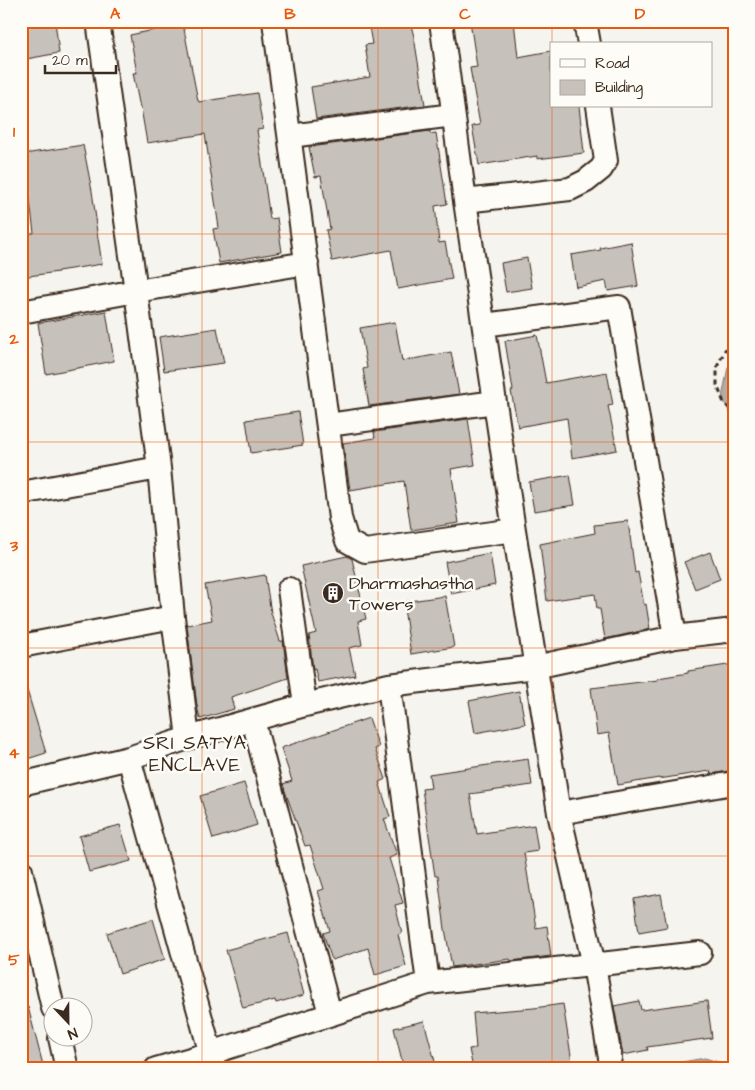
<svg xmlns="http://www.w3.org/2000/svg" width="755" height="1090" font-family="'Architects Daughter',sans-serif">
  <rect width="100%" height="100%" fill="#f5f4ee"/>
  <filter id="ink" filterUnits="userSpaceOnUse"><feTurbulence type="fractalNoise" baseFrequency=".02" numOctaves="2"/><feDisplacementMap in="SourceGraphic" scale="10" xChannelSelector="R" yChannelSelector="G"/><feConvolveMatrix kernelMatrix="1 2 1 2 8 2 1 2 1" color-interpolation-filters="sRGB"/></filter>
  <g filter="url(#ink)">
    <path fill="#b4aca4" stroke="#84786e" d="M734 363V420L722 398 728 367Z
      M705 1058 734 1067V1069H642Z"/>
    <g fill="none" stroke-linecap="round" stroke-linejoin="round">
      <path stroke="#6b5e54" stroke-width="1" d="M671 1069 704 1063 723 1069"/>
    </g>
    <path fill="#c7c1bb" stroke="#3b2a1e" d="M21 21H55L59 53 21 60Z
      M368 21H410L414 37 425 105 316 119 311 87 370 77 365 45 372 44Z
      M470 21H514L518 57 551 51V106H579L584 153 537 159V156L479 165 472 126 480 125 470 68 477 67Z
      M183 24 198 101H199V102L257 93 263 129 257 130 270 219 277 218 282 252 219 263 213 229 219 228 205 134 147 143 141 108H140L133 73H137L130 35Z
      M430 131V134L436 133 447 204 435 206 439 243 445 242 452 279 398 289 391 250 332 261 326 230 330 229 321 176 315 177 309 147Z
      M83 145 92 191 96 219H95L102 264 58 271V272L21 277V234L34 233 24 154Z
      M631 242 638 286 608 291 606 281 576 287 571 255 601 250 600 248Z
      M527 258 532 288 506 292 501 263Z
      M106 311 114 361 46 374 38 323Z
      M395 322 402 361 451 352 459 394 369 406 363 369 367 368 360 328Z
      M217 328 224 363 164 371 159 337Z
      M537 335 546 383 607 372 613 405 608 406 617 450 572 458 567 418 518 427 511 391 513 390 505 341Z
      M298 412 303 445 251 453 246 420Z
      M468 419 475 465 451 469 459 523 411 530 404 481 350 490 343 443 375 438 374 432Z
      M570 475 575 505 534 511 529 482Z
      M628 521 635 573 638 572 644 605 646 604 650 629 605 639 600 609H597L595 594 547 601 540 544 595 533 594 525Z
      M710 552 720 579 695 589 684 562Z
      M490 553 495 585 451 594 445 562Z
      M347 556 352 559 366 619 358 621 362 645 349 648 355 675 318 682 315 669 313 670 309 635 316 633 301 566Z
      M265 575 271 613 280 641H283L288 678 231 697 234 709 200 719 197 706 187 625 212 620 205 585Z
      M445 596 454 647 411 654 403 602Z
      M734 664V770L711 774 710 771 659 779V778L618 785 609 733 597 735 591 688 658 680V678L688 673V671Z
      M26 687 46 753 21 761V688Z
      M519 691 525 724 475 733 469 701Z
      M369 718 379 747 375 749 386 779 379 782 390 817 384 819 397 855 389 858 403 903 395 905 402 933 398 935 406 966 375 975 368 948 332 960 323 933 330 931 318 891 324 889 310 845 305 846 285 791 283 784 292 781 281 748Z
      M528 759 532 785 470 794 477 834 534 825 538 851 524 853 536 928 547 926 551 956 511 961 510 959 452 967 445 929 438 876H435L422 789 431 788 429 774Z
      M244 783 257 825 213 839 200 796Z
      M120 825 131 861 89 872 79 836Z
      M661 894 667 927 639 932 634 899Z
      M153 919 165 959 120 974 107 933Z
      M288 933 304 995 276 1003 275 1000 243 1008 226 950Z
      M639 1001 641 1010 707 1001 712 1038 647 1047 648 1050 623 1055 614 1006Z
      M563 1004 572 1062 530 1069H473L469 1049 476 1048 473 1013 534 1008Z
      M28 1007 44 1069H21V1008Z
      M424 1021 437 1069H404L394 1028Z"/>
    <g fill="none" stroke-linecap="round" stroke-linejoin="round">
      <g stroke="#3b2a1e" stroke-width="26">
        <path id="minor" d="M98 21 136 291 159 468 173 617 188 738
          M274 21 340 518 347 541 365 551 514 530
          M441 21 465 201 514 530 559 813 594 965 610 1058
          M585 21 589 44
          M290 136 453 115
          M465 201 570 189 586 181 601 169 606 161 598 106
          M21 312 136 291 307 263
          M484 325 619 307 675 637
          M328 425 495 402
          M21 493 159 468
          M289 589 305 705
          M21 646 173 617
          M389 685 428 983
          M253 720 330 1014
          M129 758 215 1069
          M21 784 129 758 188 738 305 705 389 685 535 667 675 637 734 630
          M559 813 734 783
          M21 871 53 1008
          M60 1038 67 1069
          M156 1069 211 1053 428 983 700 953"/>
      </g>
      <path stroke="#3b2a1e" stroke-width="3" stroke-dasharray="5 4" stroke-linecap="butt" d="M734 341 725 350 717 367V385L724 403 734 413"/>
      <use href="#minor" stroke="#fdfcf7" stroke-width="22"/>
    </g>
  </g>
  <path fill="none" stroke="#e8590c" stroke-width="1" stroke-opacity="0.55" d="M202 21V1069M378 21V1069M552 21V44M552 106V1069M21 234H734M21 442H734M21 648H734M21 856H734"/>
  <defs>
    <g id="building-disc" transform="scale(1.125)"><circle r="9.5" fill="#3b2a1e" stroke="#fdfcf7"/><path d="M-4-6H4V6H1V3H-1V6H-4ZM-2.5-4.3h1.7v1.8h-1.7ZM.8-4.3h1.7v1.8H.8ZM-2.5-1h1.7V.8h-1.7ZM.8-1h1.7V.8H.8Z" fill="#fff"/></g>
  </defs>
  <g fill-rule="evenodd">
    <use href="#building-disc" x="333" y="593"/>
  </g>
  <g text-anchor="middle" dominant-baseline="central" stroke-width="5" stroke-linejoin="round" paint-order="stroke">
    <g font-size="18" fill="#3b2a1e" stroke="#fdfcf7" text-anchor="start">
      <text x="349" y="583">Dharmashastha<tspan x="349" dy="21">Towers</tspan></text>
    </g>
    <g font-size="19" letter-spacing="1" fill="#3b2a1e" stroke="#fdfcf7">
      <text x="195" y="743">SRI SATYA<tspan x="195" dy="22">ENCLAVE</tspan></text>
    </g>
  </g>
  <rect width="755" height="1090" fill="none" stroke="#fdfcf7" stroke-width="55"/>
  <rect x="550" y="42" width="162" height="65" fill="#fdfcf7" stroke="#afa8a0"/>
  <rect x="560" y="59" width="25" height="8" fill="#fdfcf7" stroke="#afa8a0"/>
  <text x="595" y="68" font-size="15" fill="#3b2a1e">Road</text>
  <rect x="560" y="80" width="25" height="15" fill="#c7c1bb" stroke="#afa8a0"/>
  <text x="595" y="92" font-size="15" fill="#3b2a1e">Building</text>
  <g transform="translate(68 1022) rotate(158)"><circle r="24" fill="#fdfcf7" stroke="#afa8a0"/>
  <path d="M0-4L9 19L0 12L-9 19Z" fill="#3b2a1e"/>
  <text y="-8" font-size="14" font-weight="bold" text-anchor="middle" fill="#3b2a1e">N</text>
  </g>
  <path d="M45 65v8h71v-8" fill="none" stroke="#3b2a1e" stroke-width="2.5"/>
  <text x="52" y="65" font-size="15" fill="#3b2a1e" stroke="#fdfcf7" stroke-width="4" paint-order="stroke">20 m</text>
  <rect x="28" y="28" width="700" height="1034" fill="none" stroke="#e8590c" stroke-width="2"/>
  <g font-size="16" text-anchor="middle" font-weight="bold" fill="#e8590c">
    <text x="115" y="19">A</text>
    <text x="290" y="19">B</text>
    <text x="465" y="19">C</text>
    <text x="640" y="19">D</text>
    <text x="14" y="137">1</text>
    <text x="14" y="344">2</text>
    <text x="14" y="551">3</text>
    <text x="14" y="758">4</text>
    <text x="14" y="965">5</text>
  </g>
</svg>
